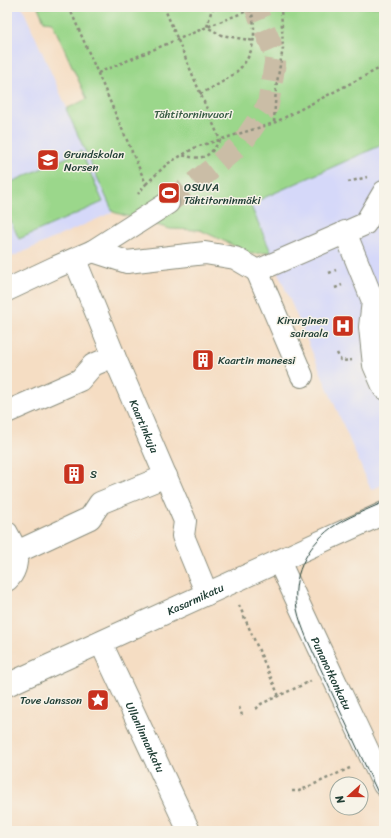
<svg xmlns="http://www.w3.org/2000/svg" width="391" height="838" font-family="Sriracha,sans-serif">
  <rect width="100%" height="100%" fill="#f7f3e8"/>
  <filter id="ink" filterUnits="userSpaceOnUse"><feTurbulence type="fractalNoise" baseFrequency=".025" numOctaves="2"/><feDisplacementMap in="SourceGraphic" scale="8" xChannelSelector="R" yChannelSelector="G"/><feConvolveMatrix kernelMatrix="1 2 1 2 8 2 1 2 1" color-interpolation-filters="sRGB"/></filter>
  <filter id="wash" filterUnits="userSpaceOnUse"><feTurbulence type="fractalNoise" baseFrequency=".012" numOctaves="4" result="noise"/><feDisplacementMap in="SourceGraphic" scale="16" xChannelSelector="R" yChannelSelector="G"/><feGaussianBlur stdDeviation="0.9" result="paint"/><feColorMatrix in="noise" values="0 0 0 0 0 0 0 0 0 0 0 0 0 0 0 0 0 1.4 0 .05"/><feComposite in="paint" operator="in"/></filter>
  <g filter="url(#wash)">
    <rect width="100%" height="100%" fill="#f5ddc3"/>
    <path fill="#d5d8f9" d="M7 7H22L113 212 7 259Z
      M384 144V484L371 490 249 204Z"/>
    <path fill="#9bd78b" stroke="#5d8a60" d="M38 7H384V144L250 204 271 252 252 254 200 230 170 229 113 212 66 109 87 99 52 22 44 21Z
      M81 151 103 202 19 239 7 213V184Z"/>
  </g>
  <g filter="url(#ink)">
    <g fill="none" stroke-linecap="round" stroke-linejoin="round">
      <path stroke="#cabda6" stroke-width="22" stroke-dasharray="22 11" stroke-linecap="butt" d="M168 203 213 168 243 142 268 105 276 56 255 7"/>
      <g stroke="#8a8d7c" stroke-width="24">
        <g id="minor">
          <path d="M345 232 373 301 370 327 374 365 384 388"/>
          <path d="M93 251 127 262 205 253 235 258 257 271 365 224 384 192"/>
          <path id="s1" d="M75 260 114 356 185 521 183 536 207 594"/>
          <path d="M257 271 302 376"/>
          <path d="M7 290 56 267 93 251 168 203"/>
          <path d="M7 412 80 380 93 365 114 356"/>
          <path d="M7 533 17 552"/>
          <path id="s2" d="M279 561C313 636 349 710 384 785"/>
          <path d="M7 580C16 572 16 563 17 552L90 518 100 503 166 476"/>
          <path id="s3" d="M101 643 189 831"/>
          <path id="s4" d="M7 685 384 513"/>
        </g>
      </g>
      <path stroke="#8a8d7c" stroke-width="2.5" stroke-dasharray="3 3" stroke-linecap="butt" d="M69 7 146 184 138 194
        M164 7 220 140C208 159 203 160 181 155
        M214 7 211 12 207 27 221 35 254 41
        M98 73 207 27 257 7
        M200 94C229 79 254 67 254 31 254 23 253 14 249 7
        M274 122 276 88 283 48 281 7
        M7 154 9 160 7 161
        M348 182 367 177
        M146 184 167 164 196 147 274 123 384 66
        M329 273 336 270
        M335 288 342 285
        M337 353 341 361 352 360
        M239 605 279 696
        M239 707 242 715
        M256 709 261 704 311 681
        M292 791H299L350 768"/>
      <use href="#minor" stroke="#fff" stroke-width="22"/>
      <path stroke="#1f3d34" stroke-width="1" d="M384 502C367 510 347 517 331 528 306 547 291 578 297 609 299 619 303 629 307 639L384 806"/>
    </g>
  </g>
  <defs>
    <g id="school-square" transform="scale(1.15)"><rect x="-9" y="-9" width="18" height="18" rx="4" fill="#c8321e" stroke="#f7f3e8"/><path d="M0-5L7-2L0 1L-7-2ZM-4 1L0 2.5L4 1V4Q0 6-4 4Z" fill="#fff"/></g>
    <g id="stadium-square" transform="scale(1.15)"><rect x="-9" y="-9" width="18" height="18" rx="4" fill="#c8321e" stroke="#f7f3e8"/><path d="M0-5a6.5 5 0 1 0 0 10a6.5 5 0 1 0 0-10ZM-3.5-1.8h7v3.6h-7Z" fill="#fff"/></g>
    <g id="hospital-square" transform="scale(1.15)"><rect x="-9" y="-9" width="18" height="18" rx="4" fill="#c8321e" stroke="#f7f3e8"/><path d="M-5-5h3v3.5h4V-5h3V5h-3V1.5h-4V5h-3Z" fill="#fff"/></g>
    <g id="building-square" transform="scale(1.15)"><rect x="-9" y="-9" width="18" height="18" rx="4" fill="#c8321e" stroke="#f7f3e8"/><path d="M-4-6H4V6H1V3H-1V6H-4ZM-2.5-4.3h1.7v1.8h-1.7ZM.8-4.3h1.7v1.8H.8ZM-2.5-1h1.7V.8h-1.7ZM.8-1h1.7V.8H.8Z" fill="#fff"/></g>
    <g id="sight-square" transform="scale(1.15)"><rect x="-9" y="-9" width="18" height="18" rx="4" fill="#c8321e" stroke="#f7f3e8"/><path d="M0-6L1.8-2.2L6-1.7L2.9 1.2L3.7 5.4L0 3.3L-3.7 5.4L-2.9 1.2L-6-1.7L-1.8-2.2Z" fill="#fff"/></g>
  </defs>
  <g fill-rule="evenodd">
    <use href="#school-square" x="48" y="160"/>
    <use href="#stadium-square" x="169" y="193"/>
    <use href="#hospital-square" x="343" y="326"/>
    <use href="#building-square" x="203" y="360"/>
    <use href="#building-square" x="74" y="474"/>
    <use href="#sight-square" x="98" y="700"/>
  </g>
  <g text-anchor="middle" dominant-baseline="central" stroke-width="3" stroke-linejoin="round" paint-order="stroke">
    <g font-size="11" fill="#385c45" stroke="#f7f3e8">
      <text x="193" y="114">Tähtitorninvuori</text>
    </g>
    <g font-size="11" fill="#1f3d34" stroke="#f7f3e8" text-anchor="start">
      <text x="64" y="154">Grundskolan<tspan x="64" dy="13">Norsen</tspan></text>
      <text x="184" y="187">OSUVA<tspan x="184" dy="13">Tähtitorninmäki</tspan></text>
      <text x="328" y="320" text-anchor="end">Kirurginen<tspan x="328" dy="13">sairaala</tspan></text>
      <text x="218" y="360">Kaartin maneesi</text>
      <text x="90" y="474">S</text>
      <text x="82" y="700" text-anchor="end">Tove Jansson</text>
    </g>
    <g font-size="11" fill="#1f3d34" stroke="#f7f3e8">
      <text stroke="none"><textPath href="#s1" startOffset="180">Kaartinkuja</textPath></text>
      <text stroke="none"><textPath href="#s4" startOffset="207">Kasarmikatu</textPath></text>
      <text stroke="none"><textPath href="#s2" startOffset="124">Punanotkonkatu</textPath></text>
      <text stroke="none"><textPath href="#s3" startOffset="104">Ullanlinnankatu</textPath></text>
    </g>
  </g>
  <rect width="391" height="838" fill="none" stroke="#f7f3e8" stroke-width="24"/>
  <g transform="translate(349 796) rotate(249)"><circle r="19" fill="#f7f3e8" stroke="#a1aaa0"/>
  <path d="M0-3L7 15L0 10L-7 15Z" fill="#c8321e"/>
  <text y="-6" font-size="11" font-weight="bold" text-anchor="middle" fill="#1f3d34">N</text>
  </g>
</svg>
